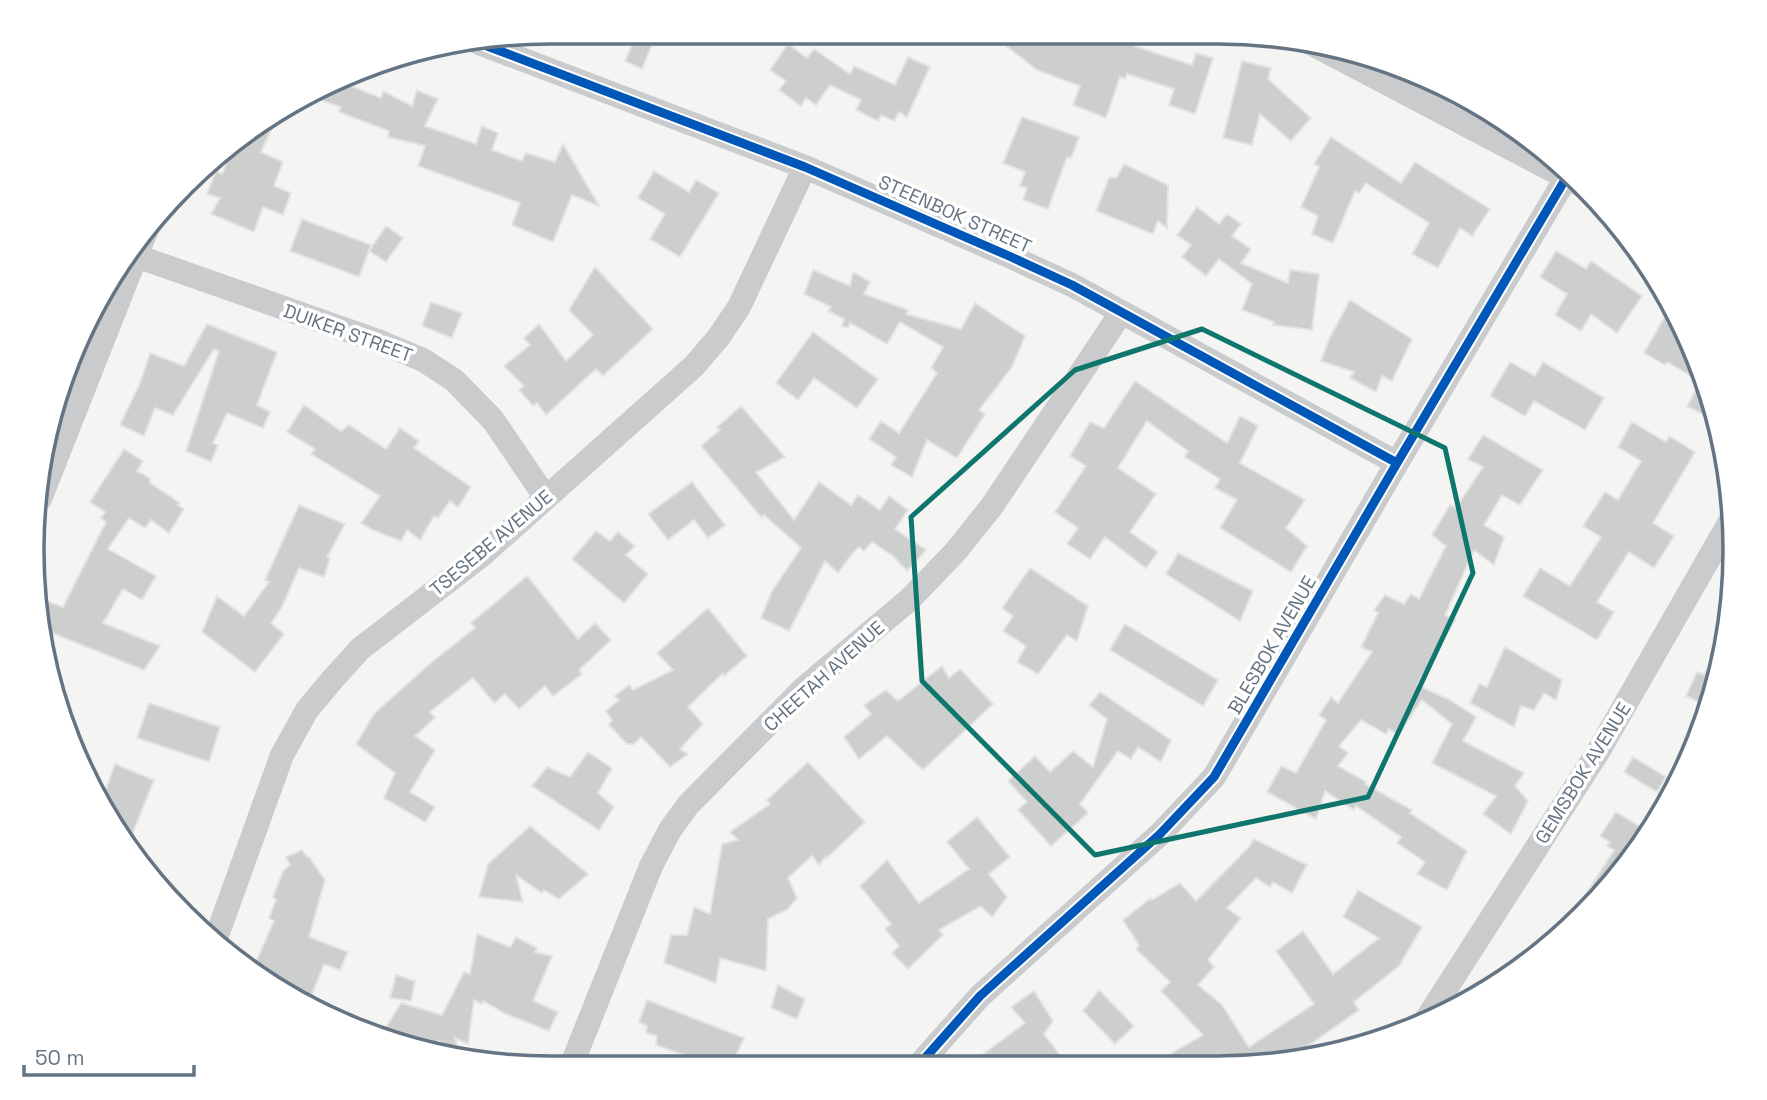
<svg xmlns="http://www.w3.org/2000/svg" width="1767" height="1100" font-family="'Space Grotesk',sans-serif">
  <rect width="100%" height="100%" fill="#f4f4f3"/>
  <path fill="#cdcfcf" stroke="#e3e3e2" stroke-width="2" d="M638 32 654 39 642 69 625 61Z
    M991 34 1138 35 1134 46 1192 65 1196 53 1213 58 1195 114 1169 105 1174 89 1127 74 1125 79 1120 77 1106 118 1073 105 1080 86 1037 70Z
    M788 44 807 58 814 49 850 74 854 66 895 85 908 57 930 67 907 117 899 112 894 121 881 115 878 121 856 110 861 100 830 85 816 105 806 98 801 106 779 90 786 81 770 70Z
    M1242 61 1271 68 1268 79 1311 118 1291 141 1260 114 1252 145 1223 138Z
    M338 81 381 98 383 91 412 106 417 90 438 99 425 126 476 144 482 126 498 133 492 150 522 161 526 153 555 162 563 144 599 206 572 195 553 242 512 225 520 203 418 166 425 146 388 137 389 131 339 112 341 107 309 96Z
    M280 110 261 152 283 162 274 186 291 193 283 215 263 207 254 232 211 214 220 198 207 194 216 171 222 174 234 145 262 119Z
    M1022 117 1079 137 1071 158 1067 157 1048 209 1023 200 1027 188 1020 186 1025 172 1003 163Z
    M1331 137 1401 183 1415 162 1490 209 1472 236 1460 228 1438 268 1412 254 1429 223 1366 183 1359 193 1355 191 1333 243 1312 234 1318 216 1301 207 1319 167 1314 164Z
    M1124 164 1168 185 1167 228 1158 221 1153 234 1096 211 1109 178 1117 177Z
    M654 171 689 192 696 180 719 193 680 257 650 239 665 214 638 198Z
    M1197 207 1219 224 1227 214 1241 224 1232 236 1251 249 1241 263 1288 283 1290 270 1319 274 1312 330 1273 325 1274 322 1242 310 1252 284 1219 259 1206 276 1182 257 1191 245 1177 235Z
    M302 219 371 245 359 277 290 251Z
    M386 226 403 238 386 262 369 251Z
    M1556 251 1586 269 1591 261 1642 296 1617 333 1591 314 1581 331 1555 315 1567 294 1540 277Z
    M595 267 653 329 603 376 596 369 546 415 537 403 533 406 519 390 524 386 504 366 530 345 524 338 539 324 566 361 593 335 569 310Z
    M813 270 850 286 853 272 870 282 864 294 908 310 906 314 961 329 975 303 1025 336 1012 367 979 410 985 414 957 458 927 440 912 477 891 465 896 457 869 439 881 421 899 433 937 373 931 368 943 347 900 322 887 344 850 323 848 328 842 326 844 319 828 311 831 307 804 294Z
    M1350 300 1412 339 1392 381 1382 376 1376 392 1350 378 1354 372 1321 361 1329 339Z
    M431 302 462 313 452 338 422 326Z
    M1673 307 1708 384 1717 422 1687 406 1701 382 1667 362 1665 365 1644 353 1667 313 1670 314Z
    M207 324 277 352 257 405 270 412 263 428 227 413 213 443 218 445 211 462 186 451 219 351 214 349 173 415 155 408 144 436 120 425 140 383 150 353 184 366Z
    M813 332 878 379 857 408 814 378 798 400 776 383Z
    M1510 362 1535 376 1543 362 1604 398 1585 430 1534 401 1525 416 1490 396Z
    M1135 381 1227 443 1240 416 1258 426 1240 463 1305 500 1286 528 1307 546 1291 572 1220 528 1237 500 1215 488 1220 479 1185 457 1188 451 1147 421 1118 468 1156 494 1130 532 1158 552 1146 568 1105 537 1090 559 1067 544 1078 528 1055 512 1086 466 1070 456 1090 422 1104 428Z
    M304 405 341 431 349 425 386 449 400 428 419 441 414 448 471 487 458 507 450 501 438 518 434 516 420 540 407 530 401 541 373 530 361 523 380 496 311 454 315 449 287 432Z
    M741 406 785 457 756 472 794 520 819 482 851 505 858 495 880 510 889 496 908 510 895 529 926 550 907 571 893 556 872 542 864 551 859 547 852 554 838 573 825 561 789 631 761 618 772 591 801 548 764 515 762 518 701 446 720 430 717 427Z
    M1632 422 1666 442 1669 436 1695 452 1653 523 1674 536 1654 568 1629 552 1597 602 1614 612 1597 640 1523 596 1540 568 1570 586 1601 537 1583 526 1605 492 1618 500 1641 461 1618 447Z
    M1483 435 1543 470 1520 505 1502 495 1484 525 1504 537 1494 565 1474 550 1445 615 1455 620 1417 685 1450 700 1476 717 1463 741 1524 773 1515 786 1528 801 1511 834 1483 814 1496 796 1432 763 1452 724 1422 700 1398 735 1389 729 1386 734 1361 720 1339 746 1348 753 1338 766 1366 782 1365 784 1412 810 1410 813 1467 851 1447 890 1417 874 1425 862 1397 843 1401 837 1356 806 1354 810 1325 791 1316 819 1267 792 1281 766 1296 773 1326 720 1319 715 1331 697 1338 703 1372 652 1361 647 1378 613 1374 610 1385 595 1404 604 1411 594 1419 599 1446 546 1432 535 1450 505 1456 508 1483 467 1468 459Z
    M124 449 143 461 137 471 150 478V483L180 503 178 505 184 509 169 533 151 520 145 528 129 518 108 549 156 576 142 600 123 589 103 623 160 646 144 670 42 629 40 612 46 601 63 607 106 522 101 518 105 512 90 502Z
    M692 482 725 525 708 538 694 520 668 540 648 514Z
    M299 505 345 524 327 557 330 558 324 577 299 568 282 607 271 623 284 634 255 672 202 632 217 596 244 616 269 582 265 580Z
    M596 531 610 541 618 532 635 546 626 555 648 574 624 603 572 559Z
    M1178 553 1253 591 1240 621 1166 574Z
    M1030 568 1088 606 1077 641 1067 635 1038 674 1017 662 1026 646 1003 631 1013 616 1002 608Z
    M527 576 578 639 595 623 611 640 579 670 582 674 553 696 545 686 519 709 505 694 494 703 473 678 430 712 435 718 415 736 435 750 410 792 435 807 425 822 384 798 395 773 356 744 374 714 427 666 475 628 471 623Z
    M708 608 747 656 724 676 723 673 688 707 703 724 680 749 688 754 670 767 641 737 634 744H627L609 725 612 720 606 711 619 700 615 696 629 685 633 690 673 670 657 653Z
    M1125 624 1218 680 1203 706 1110 650Z
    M1720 644 1724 646 1718 685 1709 707 1686 696 1697 672 1704 675Z
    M1505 647 1562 680 1556 700 1544 693 1534 710 1521 706 1514 727 1470 703 1479 684 1487 687Z
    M942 666 949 678 960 669 993 704 923 770 887 736 859 759 844 737 871 714 864 705 886 690 898 701Z
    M1100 692 1171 740 1161 762 1138 747 1131 759 1118 751 1080 804 1088 813 1051 846 1018 810 1027 802 1008 781 1035 756 1050 772 1073 751 1093 767 1107 719 1089 705Z
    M149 703 220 727 209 762 137 738Z
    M588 752 612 768 598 793 614 807 599 830 532 786 547 767 570 777Z
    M1633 757 1666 777 1657 792 1624 772Z
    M808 762 865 822 827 858 826 856 819 865 812 856 788 878 797 898 788 909 768 919 766 971 720 958 716 983 664 963 671 935H687L694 907 710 914 722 844 738 840 730 832 770 804 767 800Z
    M115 764 154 780 127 847 119 838 102 800Z
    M1616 812 1649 832 1628 866 1586 910 1579 905 1614 850 1607 846 1610 842 1600 836Z
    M977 817 1010 857 989 874 1007 897 992 917 981 906 939 930 943 935 908 969 892 953 899 946 885 929 891 924 860 886 887 860 919 903 969 869 947 842Z
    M530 826 588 874 559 899 544 890 542 893 516 875 523 902 479 897 488 864Z
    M1254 839 1307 865 1292 893 1273 882 1270 887 1256 878 1227 908 1241 918 1208 960 1214 967 1198 985 1222 1005 1249 1047 1314 1004 1276 951 1303 931 1333 974 1379 938 1343 917 1358 890 1422 927 1399 966 1354 1002 1359 1010 1295 1055 1298 1060 1251 1067H1148L1203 1035 1161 991 1170 982 1136 949 1139 945 1123 920 1151 898 1152 900 1180 883 1196 901 1248 848Z
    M302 850 307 857H309L325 880 309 937 348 952 340 970 324 964 308 1004 252 971 274 921 269 918 276 900 273 897 283 871 290 865 286 857Z
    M477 934 510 947 516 937 537 948 535 952 552 956 533 1001 558 1012 549 1031 506 1014 483 1001 482 1004 474 1000 468 1044 455 1038 458 1050 438 1041 437 1052 380 1037 401 1003 442 1015 464 972 470 974Z
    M396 975 415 981 411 1001 390 998Z
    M778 985 805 999 797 1019 771 1008Z
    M1099 990 1134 1026 1115 1044 1083 1011Z
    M1034 991 1053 1021 1044 1034 1069 1067 990 1066 982 1055 1025 1023 1011 1007Z
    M647 1000 744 1038 732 1065H713L656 1045 657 1036 646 1033 647 1026 639 1022Z"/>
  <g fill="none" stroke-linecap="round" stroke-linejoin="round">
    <path stroke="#cacbcc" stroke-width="24" d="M479 43 805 167 1009 256 1072 285 1397 463
      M1310 43 1584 187
      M136 256 378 341 423 360 454 380 493 420 546 498
      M40 499 148 226
      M215 941 282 755 307 710 332 680 360 649 482 555 694 366 718 338 739 307 805 167
      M1424 1023 1598 752 1732 518
      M572 1064 651 866 670 830 688 805 803 689 910 599 956 551 992 506 1121 313
      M918 1066 980 996 1160 834 1214 777 1397 463 1569 173"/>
    <g stroke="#fff" stroke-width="13">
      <path id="cycleway" d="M479 43 805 167 1009 256 1072 285 1397 463
        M918 1066 980 996 1160 834 1214 777 1397 463 1569 173"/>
    </g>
    <use href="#cycleway" stroke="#0057b8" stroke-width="9"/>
  </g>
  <path fill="none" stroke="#0f766e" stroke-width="5" stroke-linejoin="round" d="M1202 329 1445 448 1473 573 1368 797 1095 855 922 681 911 517 1075 370Z"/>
  <g text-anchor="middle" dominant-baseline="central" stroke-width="7" stroke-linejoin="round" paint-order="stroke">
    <g font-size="19" fill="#657482" stroke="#fff">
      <text transform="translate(955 214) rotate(24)">STEENBOK STREET</text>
      <text transform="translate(348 333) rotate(20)">DUIKER STREET</text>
      <text transform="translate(491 543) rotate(-40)">TSESEBE AVENUE</text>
      <text transform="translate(1272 645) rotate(-60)">BLESBOK AVENUE</text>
      <text transform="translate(824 676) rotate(-42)">CHEETAH AVENUE</text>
      <text transform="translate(1583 773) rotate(-58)">GEMSBOK AVENUE</text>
    </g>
  </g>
  <path d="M0 0H1767V1100H0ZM550 44H1217A506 506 0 0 1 1723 550V550A506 506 0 0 1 1217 1056H550A506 506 0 0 1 44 550V550A506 506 0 0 1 550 44Z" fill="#fff" fill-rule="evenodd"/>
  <path fill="none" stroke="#657482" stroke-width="3.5" d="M550 44H1217A506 506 0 0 1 1723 550V550A506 506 0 0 1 1217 1056H550A506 506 0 0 1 44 550V550A506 506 0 0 1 550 44Z"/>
  <path d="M24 1065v10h170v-10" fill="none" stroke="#657482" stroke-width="3.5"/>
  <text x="35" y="1065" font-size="21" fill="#657482" stroke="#ffffff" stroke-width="5" paint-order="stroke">50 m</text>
</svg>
